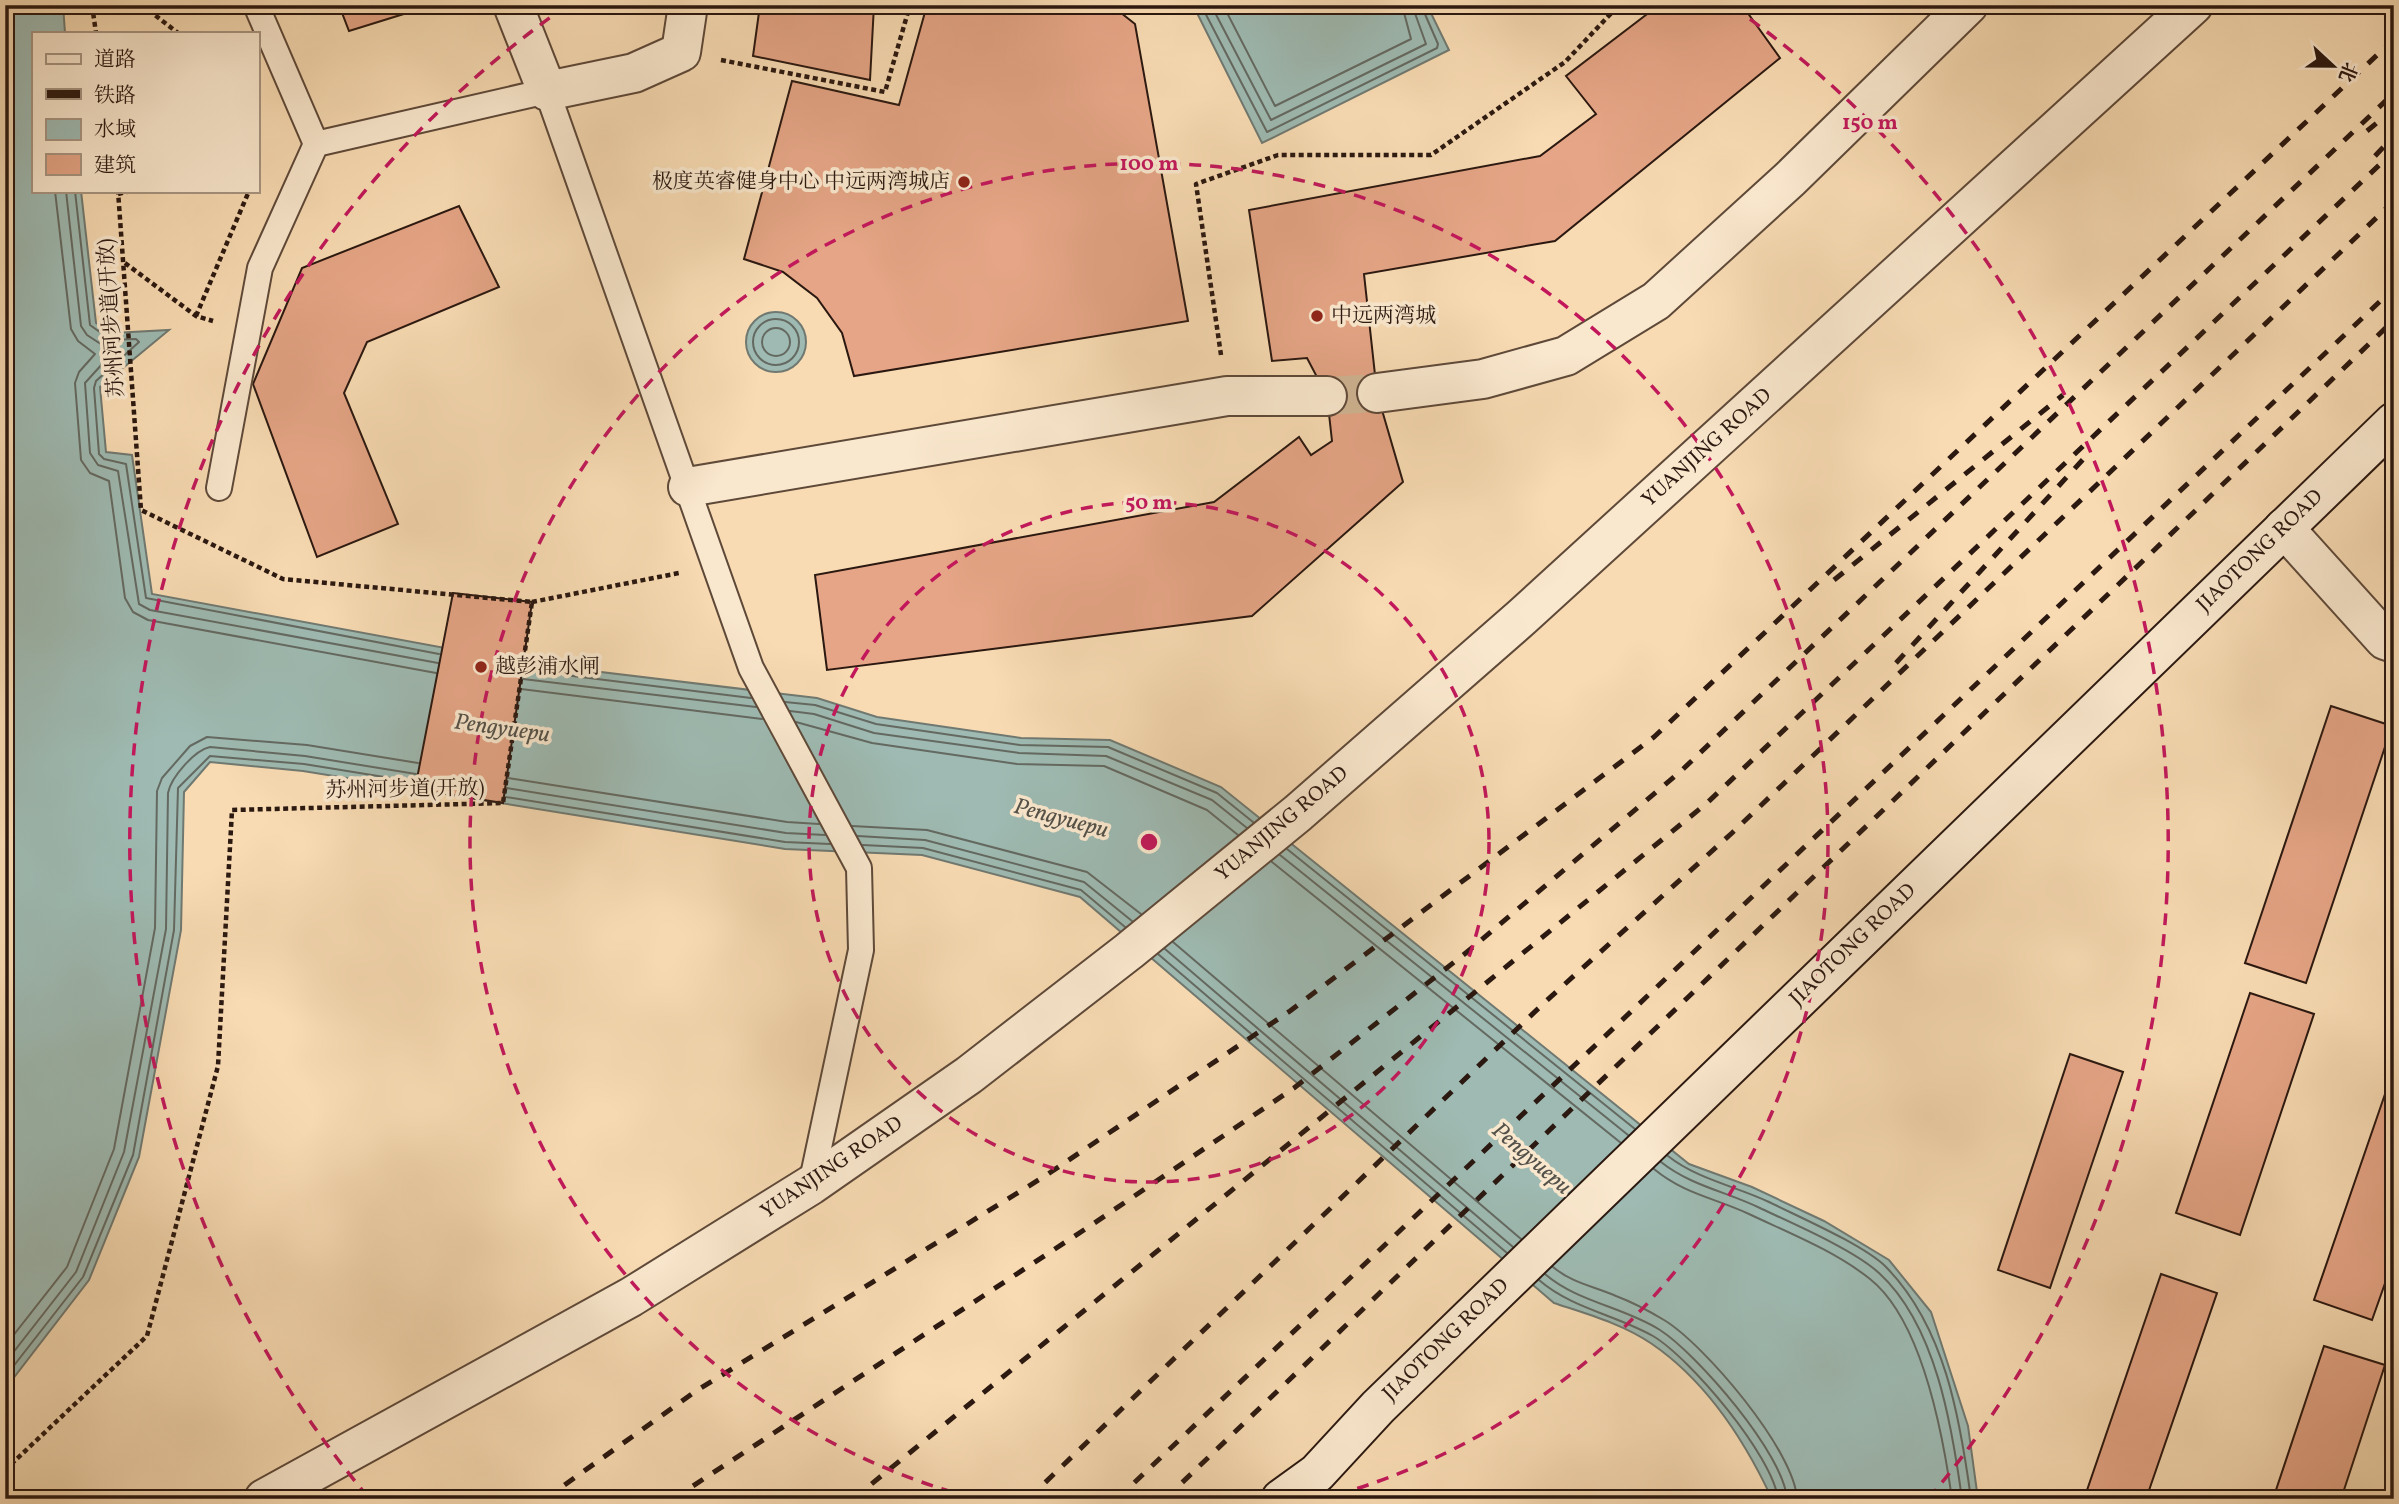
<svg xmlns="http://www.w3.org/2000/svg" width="2399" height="1504" font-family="Vollkorn,'Noto Serif SC',serif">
  <rect width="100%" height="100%" fill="#f8dbb3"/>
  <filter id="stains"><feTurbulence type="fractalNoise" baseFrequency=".00286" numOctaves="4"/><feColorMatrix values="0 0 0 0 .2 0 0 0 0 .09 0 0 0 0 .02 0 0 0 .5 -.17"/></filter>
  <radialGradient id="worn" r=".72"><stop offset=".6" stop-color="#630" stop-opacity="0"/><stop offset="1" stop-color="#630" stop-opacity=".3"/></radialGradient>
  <path fill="#9ebab2" stroke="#707971" stroke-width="2" d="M5 5H63L65 33H33V191H81L96 323 113 333 169 330 100 387 106 452 132 455 152 594 526 663 817 698 877 717 1021 738 1110 740 1221 787 1689 1164 1752 1187 1824 1221 1889 1260 1931 1312 1968 1426 1978 1499H1772C1745 1441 1706 1381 1652 1344 1623 1324 1587 1314 1554 1303L1080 897 922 855 785 849 303 771 210 762 184 792 181 930 139 1157 89 1280 5 1389Z
    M1193 5H1427L1449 50 1262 143Z
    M746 342a30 30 0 1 1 60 0a30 30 0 1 1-60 0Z"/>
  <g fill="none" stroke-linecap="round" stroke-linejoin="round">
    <path stroke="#646961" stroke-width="2" d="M1201 5 1267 132 1437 48 1438 44 1421 5
      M1211 5 1271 120 1426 44 1412 5
      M1223 5 1275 106 1411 39 1402 5
      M55 191 71 329 78 341 95 354 79 372 75 383 81 460 90 473 109 481 125 598 133 612 148 620 436 673
      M66 191 81 326 87 335 113 352 85 383 90 453 98 465 118 471 139 604 150 610 438 663
      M75 191 90 325 111 340 136 339 139 342 96 381 94 388 99 454 104 459 126 464 146 598 439 654
      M753 342a23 23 0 1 1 46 0a23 23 0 1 1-46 0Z
      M762 342a14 14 0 1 1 28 0a14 14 0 1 1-28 0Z
      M524 670 751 698
      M523 679 756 707
      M521 689 762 719
      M785 702 815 705 876 724 1020 745 1108 747 1217 793 1253 822
      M790 711 814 714 874 733 1019 753 1106 756 1212 800 1247 828
      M796 722 872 743 1017 764 1104 766 1207 810 1238 835
      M508 778 787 822 819 824
      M507 788 786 833 825 835
      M506 797 785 842 830 844
      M852 826 927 830 1087 872 1141 914
      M858 836 925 840 1084 882 1132 921
      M863 845 923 848 1081 890 1125 927
      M1287 849 1635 1129
      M1280 855 1628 1135
      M1272 862 1621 1143
      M1173 942 1521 1239
      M1165 949 1513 1247
      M1158 954 1507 1253
      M1668 1156C1697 1179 1735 1186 1769 1202 1799 1217 1864 1245 1886 1267 1945 1327 1960 1418 1971 1499
      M1661 1162C1691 1186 1728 1192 1762 1209 1794 1224 1854 1250 1879 1273 1936 1325 1952 1426 1962 1499
      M1654 1169C1684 1194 1715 1198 1749 1214 1789 1233 1835 1251 1870 1279 1923 1321 1943 1435 1952 1499
      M1553 1267C1572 1283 1593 1286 1616 1296 1632 1302 1649 1311 1664 1320 1704 1344 1795 1451 1797 1499
      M1545 1274C1577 1302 1624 1307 1660 1330 1697 1354 1784 1454 1787 1499
      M1539 1280C1571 1308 1616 1315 1653 1336 1690 1358 1773 1456 1778 1499
      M5 1346 67 1267 114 1149 155 928 157 791 162 778 190 746 207 737 307 745 418 763
      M5 1363 76 1272 124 1152 166 929 168 793C171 777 195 750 210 747L305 756 416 774
      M5 1377 83 1277 133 1155 174 930 178 788 210 756 304 764 415 782"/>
  </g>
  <path fill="#e5a586" stroke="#2b1810" stroke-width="2" d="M339 5H422L423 8 349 31Z
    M760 5H874L870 80 753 56Z
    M927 5H1111L1135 24 1188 321 854 376 842 333 817 298 783 272 744 259 792 81 899 105Z
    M1659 5H1742L1780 58 1555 241 1364 274 1377 393 1403 482 1252 616 827 670 815 575 1214 502 1299 437 1311 455 1332 441 1327 396 1307 358 1272 361 1249 210 1540 156 1596 114 1566 76Z
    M459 206 499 287 367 342 344 393 398 524 317 557 253 384 302 268Z
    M453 593 532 602 503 803 415 789Z
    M2331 706 2392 726 2306 983 2245 963Z
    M2250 993 2314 1014 2240 1235 2176 1213Z
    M2070 1054 2123 1072 2050 1288 1998 1270Z
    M2394 1068V1258L2372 1320 2314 1300Z
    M2161 1274 2217 1293 2146 1499H2084Z
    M2324 1346 2385 1365 2341 1499H2273Z"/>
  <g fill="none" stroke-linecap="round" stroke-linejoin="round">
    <path stroke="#cfb492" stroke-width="38" stroke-dasharray="38 19" stroke-linecap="butt" d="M1327 396 1377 393"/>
    <g stroke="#5e4939" stroke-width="28">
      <path id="service" d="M256 5 316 144
        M219 488 260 268 316 144 547 91 751 668 859 868 861 950 811 1185"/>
    </g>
    <g stroke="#5e4939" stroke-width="42">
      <path id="minor" d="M513 5 547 91 634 73 681 52 688 5
        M1377 393 1483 379 1566 356 1656 301 1790 179 1968 5
        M688 487 1227 396H1327
        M2284 528 2385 640 2394 643"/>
    </g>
    <g stroke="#5e4939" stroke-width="42">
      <path id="tertiary" d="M264 1499 631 1297 811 1185 969 1075 1129 951 1298 813 1522 617 2193 5"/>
    </g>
    <g stroke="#2b1810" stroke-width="42">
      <path id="secondary" d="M1281 1499 1317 1473 1378 1407 2394 422"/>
    </g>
    <path stroke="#2b1810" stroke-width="4.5" stroke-dasharray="5 3.5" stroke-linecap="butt" d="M92 5 96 33
      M142 5 178 33
      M721 60 885 92 910 5
      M118 194 131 191
      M125 263 196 316 213 321
      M196 316 249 191
      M1221 355 1196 184 1278 155H1431L1565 62 1619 5
      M532 602 679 573
      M5 1470 147 1336 218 1066 232 810 503 803 532 602 283 579 141 510 118 191"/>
    <use href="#service" stroke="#fae8ce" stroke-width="24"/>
    <use href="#minor" stroke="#fae8ce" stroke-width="38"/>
    <use href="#tertiary" stroke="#fae8ce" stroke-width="38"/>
    <use href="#secondary" stroke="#fae8ce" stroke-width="38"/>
    <path stroke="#2b1810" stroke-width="5" stroke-dasharray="12 12" stroke-linecap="butt" d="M2367 131 2394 109
      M2375 156 2394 136
      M1834 580 2063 395
      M1896 663 2088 454
      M545 1499 696 1391 1045 1176 1290 1011 1654 737 2394 39
      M673 1499 1090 1226 1294 1088 1467 952 1681 771 2394 93
      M853 1499 1707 803 2394 151
      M1028 1499 1545 1002 1732 833 2394 201
      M1117 1499 2394 288
      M1165 1499 2394 320"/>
  </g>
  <g fill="none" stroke="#c2185b" stroke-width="3.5" stroke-dasharray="12 9">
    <circle cx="1149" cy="842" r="340"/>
    <path d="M973 1498A679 679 0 1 1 1325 1498"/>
    <path d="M368 1497A1019 1019 0 0 1 565 7M1733 7A1019 1019 0 0 1 1930 1497"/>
  </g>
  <g fill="#8f2418" stroke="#fae8ce" stroke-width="2.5">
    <circle cx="964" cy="182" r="7"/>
    <circle cx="1317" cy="316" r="7"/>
    <circle cx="481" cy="667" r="7"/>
  </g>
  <g text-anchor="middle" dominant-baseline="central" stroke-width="7" stroke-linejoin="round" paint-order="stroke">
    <g font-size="21" fill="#2b1810" stroke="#fae8ce" text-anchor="start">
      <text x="950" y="182" text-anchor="end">极度英睿健身中心 中远两湾城店</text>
      <text x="1331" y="316">中远两湾城</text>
      <text x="495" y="667">越彭浦水闸</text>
    </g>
    <g font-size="21" fill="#2b1810" stroke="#fae8ce">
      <text transform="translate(112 318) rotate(-94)">苏州河步道(开放)</text>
      <text transform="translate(1707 448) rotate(-42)">YUANJING ROAD</text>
      <text transform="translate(2260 551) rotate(-44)">JIAOTONG ROAD</text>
      <text transform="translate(405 790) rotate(-1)">苏州河步道(开放)</text>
      <text transform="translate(1282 824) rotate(-40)">YUANJING ROAD</text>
      <text transform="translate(1853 945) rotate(-44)">JIAOTONG ROAD</text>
      <text transform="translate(832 1168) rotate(-34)">YUANJING ROAD</text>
      <text transform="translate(1446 1340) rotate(-44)">JIAOTONG ROAD</text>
    </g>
    <g font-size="23" font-style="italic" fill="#535149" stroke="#fae8ce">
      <text transform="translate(502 729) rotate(8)">Pengyuepu</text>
      <text transform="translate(1061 819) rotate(15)">Pengyuepu</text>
      <text transform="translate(1531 1159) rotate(41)">Pengyuepu</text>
    </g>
  </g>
  <circle cx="1149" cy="842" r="10" fill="#c2185b" stroke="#fae8ce" stroke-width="3.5"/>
  <g font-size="21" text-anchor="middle" font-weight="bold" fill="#c2185b" stroke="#fae8ce" stroke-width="7" stroke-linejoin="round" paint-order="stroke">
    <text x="1870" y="129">150 m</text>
    <text x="1149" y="170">100 m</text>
    <text x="1149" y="509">50 m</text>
  </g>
  <rect width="2399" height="1504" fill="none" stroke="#f8dbb3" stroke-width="28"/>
  <rect x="7" y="7" width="2385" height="1490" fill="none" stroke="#2b1810" stroke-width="3.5"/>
  <rect x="14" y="14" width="2371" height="1476" fill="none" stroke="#2b1810" stroke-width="2"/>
  <rect x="32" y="32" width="228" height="161" fill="#fae8ce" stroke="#a79582" stroke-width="2"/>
  <rect x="46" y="54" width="35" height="10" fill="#fae8ce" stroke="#a79582" stroke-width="2"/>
  <text x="94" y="66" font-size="21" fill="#2b1810">道路</text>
  <rect x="46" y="89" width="35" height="10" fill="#2b1810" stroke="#a79582" stroke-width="2"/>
  <text x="94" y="102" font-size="21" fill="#2b1810">铁路</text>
  <rect x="46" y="119" width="35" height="21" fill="#9ebab2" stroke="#a79582" stroke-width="2"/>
  <text x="94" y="136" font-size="21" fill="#2b1810">水域</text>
  <rect x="46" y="154" width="35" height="21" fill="#e5a586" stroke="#a79582" stroke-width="2"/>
  <text x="94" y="172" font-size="21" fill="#2b1810">建筑</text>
  <g transform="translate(2333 66) rotate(112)" stroke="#fae8ce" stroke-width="5" paint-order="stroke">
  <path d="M0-5L12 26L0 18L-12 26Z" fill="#2b1810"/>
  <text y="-10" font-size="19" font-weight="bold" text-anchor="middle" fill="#2b1810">北</text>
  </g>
  <rect width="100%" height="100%" filter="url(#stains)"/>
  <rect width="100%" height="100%" fill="url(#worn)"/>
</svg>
